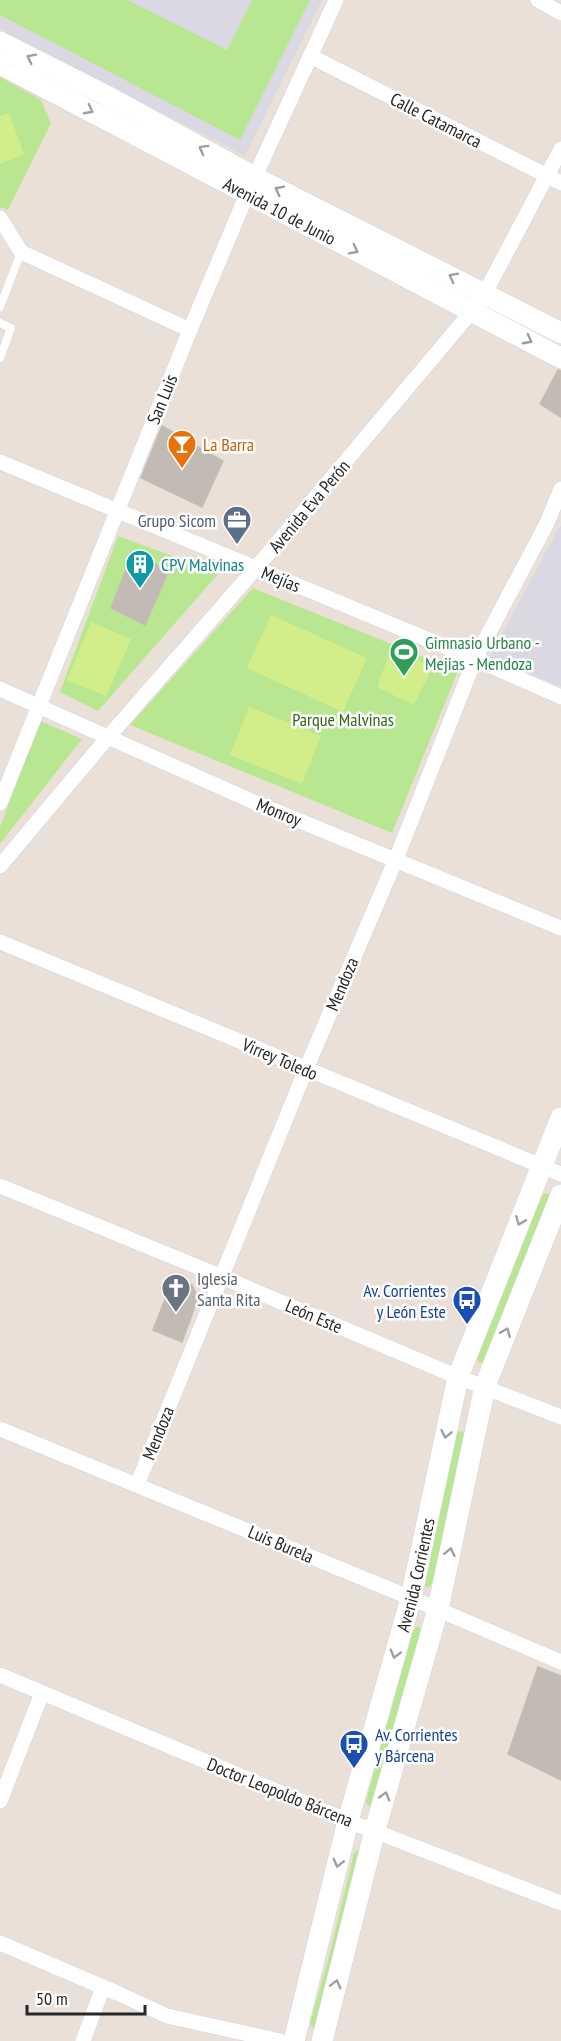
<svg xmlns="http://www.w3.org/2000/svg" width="561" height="2041" font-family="'PT Sans Narrow',sans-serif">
  <rect width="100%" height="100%" fill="#ebe0d7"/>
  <path fill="#dad9e3" d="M0 0H322L245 156 0 29Z
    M560 526H561V687L490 656Z"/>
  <path fill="#b9e690" d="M0 0H127L227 50 252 0H310L240 140 0 15Z
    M0 77 41 100 51 123 8 210 0 207Z
    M118 536 219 573 98 711 60 692Z
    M253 588 458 671 392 833 130 725Z
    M40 721 82 739 0 844V827Z
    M545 1193 550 1195 484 1362 479 1363 477 1359 542 1196Z
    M459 1431 463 1432 464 1435 432 1584 428 1588 424 1585 456 1434Z
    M416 1627H419L421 1631 373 1805 368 1806 366 1801 413 1630Z
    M359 1849 315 2028 312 2027 310 2023 328 1960 354 1853Z"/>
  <path fill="#d2ee8a" d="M9 113 24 154 0 164V116Z
    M271 615 367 658 343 712 247 668Z
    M91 622 131 639 106 696 67 680Z
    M391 649 433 666 414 705 377 687Z
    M249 707 321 736 302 784 230 755Z"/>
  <path fill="#c2bab5" stroke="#c6bcb1" stroke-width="1.5" d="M558 370 561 371V417L540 404Z
    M162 426 223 461 202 507 141 478Z
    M132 555 169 570 145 625 111 608Z
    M173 1279 192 1285 198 1298 182 1342 153 1330Z
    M538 1667 561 1676V1780L508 1754Z"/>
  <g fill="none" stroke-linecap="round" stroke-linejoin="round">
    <g stroke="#cdd4e2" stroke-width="9">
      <path id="lane" d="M0 307 21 252
        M0 323 11 328 0 358"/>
    </g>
    <g stroke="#cdd4e2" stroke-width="16">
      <path id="street" d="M538 0 561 13
        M310 56 561 183
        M0 218 21 252 190 330
        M0 462 475 659 561 697
        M0 689 256 803 561 928
        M0 803 190 330 247 194 336 0
        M0 866 109 736 256 568 472 311 485 293 561 149
        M0 942 561 1174
        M0 1186 215 1274 458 1377 561 1417
        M0 1429 411 1598 561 1662
        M137 1485 306 1069 396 859 475 659 547 523 561 489
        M0 1675 348 1821 561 1903
        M0 1801 42 1693
        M0 1943 117 1993 167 2016 280 2041
        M83 2041 103 1987"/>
    </g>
    <g stroke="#cdd4e2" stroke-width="22">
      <g id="secondary">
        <path d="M0 42 105 95 254 177 561 333"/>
        <path id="s1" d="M0 64 561 358"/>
        <path id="s2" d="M294 2041 348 1821 411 1598 458 1377 561 1118"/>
        <path d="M322 2041 375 1830 438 1609 485 1386 561 1195"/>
      </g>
    </g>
    <use href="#lane" stroke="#fff" stroke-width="8"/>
    <use href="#street" stroke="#fff" stroke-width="15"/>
    <use href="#secondary" stroke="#fff" stroke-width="21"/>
  </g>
  <defs><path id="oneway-chevron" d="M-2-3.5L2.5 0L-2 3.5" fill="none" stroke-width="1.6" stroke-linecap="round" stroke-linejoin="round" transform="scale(1.5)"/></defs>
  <g stroke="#9e9e9e">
    <use href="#oneway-chevron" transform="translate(31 58) rotate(-153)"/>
    <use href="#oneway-chevron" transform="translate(89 110) rotate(28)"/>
    <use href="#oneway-chevron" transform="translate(203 149) rotate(-151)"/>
    <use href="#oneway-chevron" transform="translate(279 190) rotate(-153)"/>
    <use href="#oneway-chevron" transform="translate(354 250) rotate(27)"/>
    <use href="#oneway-chevron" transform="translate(453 277) rotate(-153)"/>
    <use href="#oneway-chevron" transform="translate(528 340) rotate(28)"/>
    <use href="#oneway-chevron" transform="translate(520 1221) rotate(112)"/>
    <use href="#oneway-chevron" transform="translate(506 1332) rotate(-68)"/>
    <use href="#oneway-chevron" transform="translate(446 1434) rotate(102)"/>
    <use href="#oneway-chevron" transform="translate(450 1552) rotate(-78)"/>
    <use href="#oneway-chevron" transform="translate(395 1654) rotate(106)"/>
    <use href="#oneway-chevron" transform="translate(385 1796) rotate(-74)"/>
    <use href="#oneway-chevron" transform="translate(338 1863) rotate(104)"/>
    <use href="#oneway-chevron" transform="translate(336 1984) rotate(-76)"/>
  </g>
  <defs>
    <g id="bar-pin" transform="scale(1.5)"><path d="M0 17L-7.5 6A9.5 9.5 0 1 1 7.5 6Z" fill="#e8710a" stroke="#fff"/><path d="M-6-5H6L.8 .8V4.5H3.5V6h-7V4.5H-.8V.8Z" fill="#fff"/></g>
    <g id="office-pin" transform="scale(1.5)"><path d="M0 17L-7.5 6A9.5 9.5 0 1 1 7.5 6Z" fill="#5c6f8a" stroke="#fff"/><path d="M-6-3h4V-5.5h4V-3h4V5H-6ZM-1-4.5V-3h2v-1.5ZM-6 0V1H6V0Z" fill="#fff"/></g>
    <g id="building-pin" transform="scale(1.5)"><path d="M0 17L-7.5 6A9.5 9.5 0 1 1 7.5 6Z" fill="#0f9aa8" stroke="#fff"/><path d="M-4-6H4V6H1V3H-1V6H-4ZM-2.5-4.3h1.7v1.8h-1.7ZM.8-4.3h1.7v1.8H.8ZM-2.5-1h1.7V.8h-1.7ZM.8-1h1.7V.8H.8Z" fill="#fff"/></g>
    <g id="stadium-pin" transform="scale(1.5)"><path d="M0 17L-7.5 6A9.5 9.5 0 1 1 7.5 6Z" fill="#2e9e5b" stroke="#fff"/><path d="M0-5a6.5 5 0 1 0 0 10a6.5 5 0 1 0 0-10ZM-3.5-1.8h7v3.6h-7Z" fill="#fff"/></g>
    <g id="church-pin" transform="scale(1.5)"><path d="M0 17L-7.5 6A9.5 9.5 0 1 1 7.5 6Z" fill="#6b7280" stroke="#fff"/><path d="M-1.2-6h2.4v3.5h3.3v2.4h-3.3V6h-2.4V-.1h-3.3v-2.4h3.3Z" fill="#fff"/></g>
    <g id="bus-pin" transform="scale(1.5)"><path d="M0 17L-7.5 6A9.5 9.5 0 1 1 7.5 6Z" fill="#1a4fb4" stroke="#fff"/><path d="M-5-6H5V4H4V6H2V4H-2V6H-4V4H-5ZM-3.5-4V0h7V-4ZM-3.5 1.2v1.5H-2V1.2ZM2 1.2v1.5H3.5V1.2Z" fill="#fff"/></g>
  </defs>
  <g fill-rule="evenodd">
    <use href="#bar-pin" x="182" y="444"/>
    <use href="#office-pin" x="237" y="520"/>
    <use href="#building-pin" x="140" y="564"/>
    <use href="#stadium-pin" x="404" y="652"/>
    <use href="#church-pin" x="176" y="1288"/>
    <use href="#bus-pin" x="467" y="1300"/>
    <use href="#bus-pin" x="354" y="1744"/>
  </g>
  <g text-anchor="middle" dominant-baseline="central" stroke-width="5" stroke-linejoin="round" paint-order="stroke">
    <g font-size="18" fill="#272727" stroke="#fff">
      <text transform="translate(436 120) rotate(27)">Calle Catamarca</text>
      <text stroke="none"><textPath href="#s1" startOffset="316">Avenida 10 de Junio</textPath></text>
      <text transform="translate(162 399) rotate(-68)">San Luis</text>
      <text transform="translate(309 506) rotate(-50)">Avenida Eva Perón</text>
      <text transform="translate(281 579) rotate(22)">Mejías</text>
      <text transform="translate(279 812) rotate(22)">Monroy</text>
      <text transform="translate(342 984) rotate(-67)">Mendoza</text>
      <text transform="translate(280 1059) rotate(23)">Virrey Toledo</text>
      <text transform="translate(314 1316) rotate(23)">León Este</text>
      <text transform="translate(158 1433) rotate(-68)">Mendoza</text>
      <text transform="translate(281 1544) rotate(23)">Luis Burela</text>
      <text stroke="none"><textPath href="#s2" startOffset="482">Avenida Corrientes</textPath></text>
      <text transform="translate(280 1792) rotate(22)">Doctor Leopoldo Bárcena</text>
    </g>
    <g font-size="18" fill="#c56008" stroke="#fff" text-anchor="start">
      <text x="203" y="444">La Barra</text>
    </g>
    <g font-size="18" fill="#4e5e75" stroke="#fff" text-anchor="end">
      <text x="216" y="520">Grupo Sicom</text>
    </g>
    <g font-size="18" fill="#0d838f" stroke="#fff" text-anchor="start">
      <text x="161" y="564">CPV Malvinas</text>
    </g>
    <g font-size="18" fill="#27864d" stroke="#fff" text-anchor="start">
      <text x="425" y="642">Gimnasio Urbano -<tspan x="425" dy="21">Mejias - Mendoza</tspan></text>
    </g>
    <g font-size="18" fill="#316715" stroke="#fff">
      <text x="343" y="719">Parque Malvinas</text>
    </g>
    <g font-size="18" fill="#5b616d" stroke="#fff" text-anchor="start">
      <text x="197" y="1278">Iglesia<tspan x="197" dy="21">Santa Rita</tspan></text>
    </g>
    <g font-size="18" fill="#164399" stroke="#fff" text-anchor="end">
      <text x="446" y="1290">Av. Corrientes<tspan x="446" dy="21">y León Este</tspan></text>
      <text x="375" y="1734" text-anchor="start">Av. Corrientes<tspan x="375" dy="21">y Bárcena</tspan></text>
    </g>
  </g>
  <path d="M27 2005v9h118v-9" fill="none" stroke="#272727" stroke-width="3"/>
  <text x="36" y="2005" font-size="18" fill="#272727" stroke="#ffffff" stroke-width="4.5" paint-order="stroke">50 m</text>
</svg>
